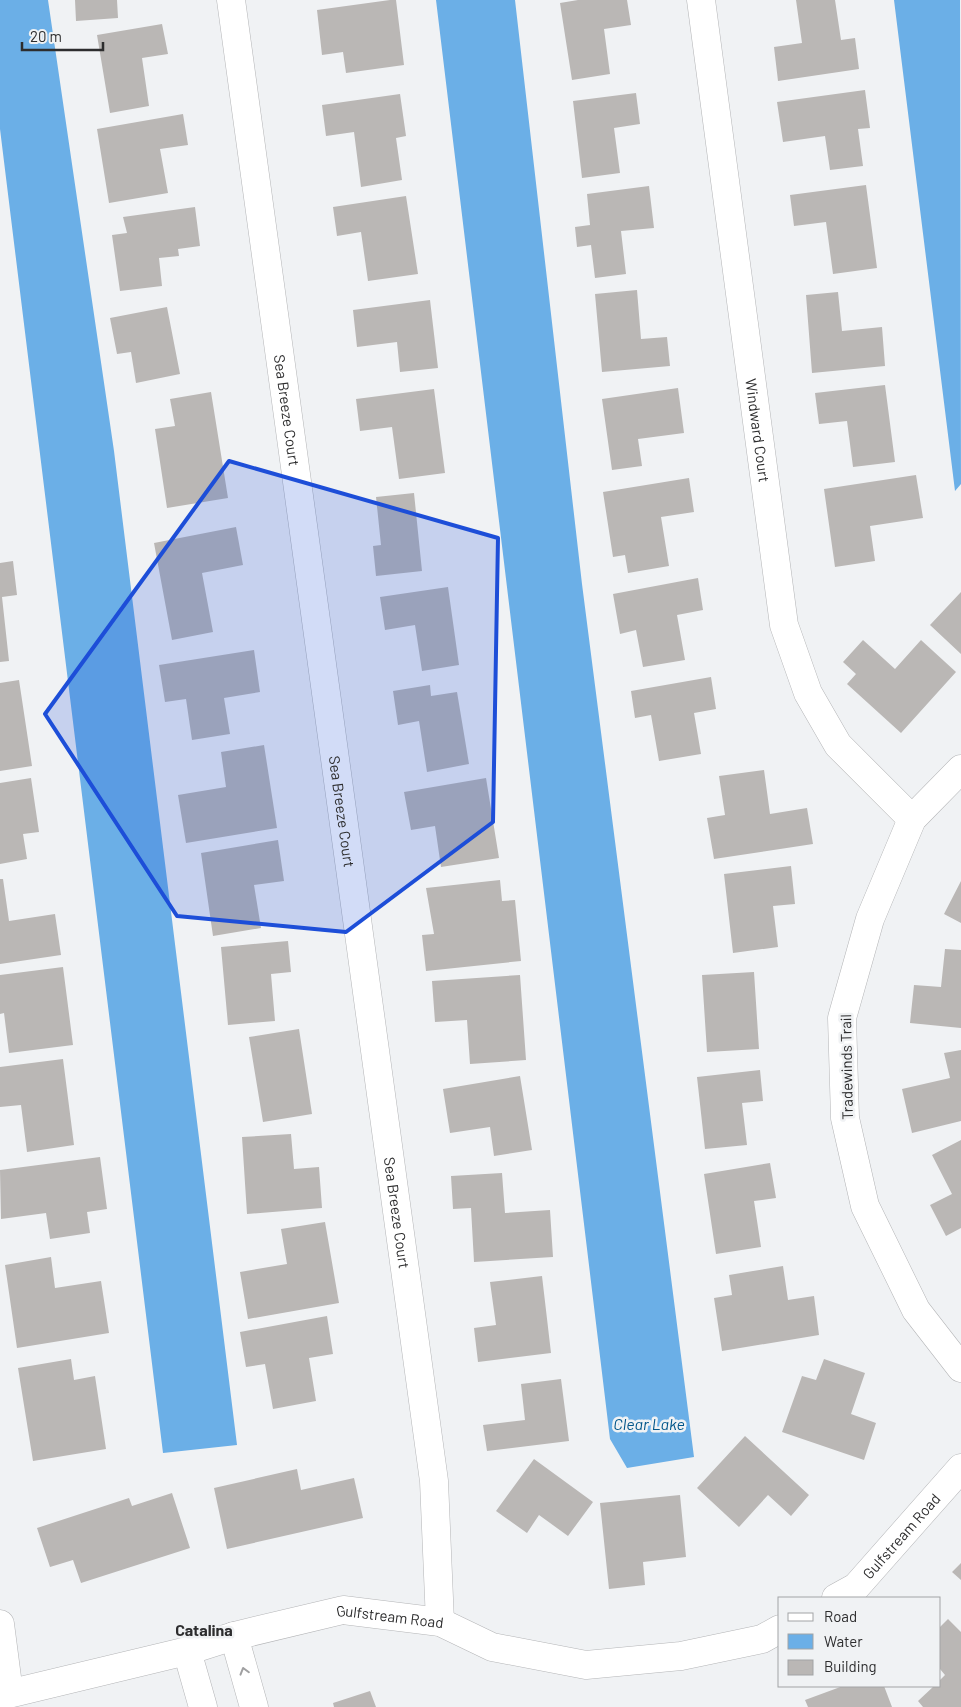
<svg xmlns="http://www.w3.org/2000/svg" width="961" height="1707" font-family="Barlow,sans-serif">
  <rect width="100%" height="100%" fill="#f0f2f4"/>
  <path fill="#6bafe7" d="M0 0H48L114 451 237 1445 163 1453 0 129Z
    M436 0H515L582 584 694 1457 627 1468 610 1439Z
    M894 0H960L961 484 955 491Z"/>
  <path fill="#bab7b5" d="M75 0H117L118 18 76 21Z
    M390 0H396L404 65 346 73 343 52 322 55 317 10Z
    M578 0H627L631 25 604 29 610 74 572 80 560 3Z
    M796 0H835L841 40 855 38 859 69 778 81 774 47 802 43Z
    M162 24 168 54 142 58 149 106 110 113 97 35Z
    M865 90 870 128 858 129 863 166 830 170 825 136 783 142 777 102Z
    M636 93 640 124 614 128 620 173 582 178 573 101Z
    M400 94 406 136 396 138 402 180 361 187 354 132 326 136 322 105Z
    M183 114 188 145 160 149 168 193 109 203 97 129Z
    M866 185 877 268 833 274 826 222 794 226 790 195Z
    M649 186 654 228 621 231 626 274 595 278 591 245 577 247 575 227 590 225 587 194Z
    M406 196 418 274 368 281 361 232 337 236 333 207Z
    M195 207 200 246 178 249 179 256 159 258 162 286 120 291 112 235 127 233 123 217Z
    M637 290 641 339 667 337 670 366 602 372 595 294Z
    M838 292 842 331 882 327 885 366 812 373 806 295Z
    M430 300 438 368 400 372 397 342 357 347 353 310Z
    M167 307 180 374 136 383 131 352 117 354 110 318Z
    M885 385 895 462 853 467 847 421 819 424 815 393Z
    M678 388 684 433 638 439 642 466 612 470 602 399Z
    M434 389 445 473 399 479 392 427 360 431 356 399Z
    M211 392 228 498 167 508 155 429 175 426 170 399Z
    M916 475 923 518 870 526 875 561 835 567 824 489Z
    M689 478 694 512 661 517 669 566 628 573 625 555 613 557 603 492Z
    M414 493 422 571 376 576 373 546 381 545 376 497Z
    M236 527 243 565 202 573 213 632 172 640 154 543Z
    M13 561 17 595 2 597 9 661 0 662V563Z
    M698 578 703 610 677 615 685 660 643 667 636 630 620 634 613 594Z
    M448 587 459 665 422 671 415 625 385 630 380 597Z
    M961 592V654L930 625Z
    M863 640 895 669 921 640 956 672 901 733 847 684 856 674 843 662Z
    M254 650 260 692 224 698 230 734 192 740 186 699 165 702 159 665Z
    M711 677 716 709 694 713 701 754 659 761 651 715 635 718 631 691Z
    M19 680 32 766 0 771V683Z
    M430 685 431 696 457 692 469 764 427 772 419 721 398 725 393 691Z
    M264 745 277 828 186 843 178 795 226 787 221 752Z
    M764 770 770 814 807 808 813 844 714 859 707 818 725 815 719 776Z
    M31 778 39 832 23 834 27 859 0 864V783Z
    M486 778 499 858 441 867 435 826 411 830 404 792Z
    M278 840 284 881 254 885 261 928 213 936 201 853Z
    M791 866 795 904 773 906 778 947 733 953 724 874Z
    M0 879H3L9 921 55 914 61 955 0 964Z
    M500 880 502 901 515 900 521 961 426 971 422 935 434 934 426 888Z
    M961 881V923L944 914Z
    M288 941 291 972 271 974 275 1021 228 1025 221 947Z
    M945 949 961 950V1028L910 1023 914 985 941 987Z
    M63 967 73 1045 9 1053 4 1013 0 1014V975Z
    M754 972 759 1049 707 1052 702 975Z
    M520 975 526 1060 470 1064 467 1020 435 1022 432 981Z
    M299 1029 312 1114 263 1122 249 1037Z
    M961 1050V1121L912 1133 902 1089 950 1078 944 1053Z
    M63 1059 74 1145 27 1152 21 1105 0 1107V1067Z
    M760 1070 763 1101 742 1103 747 1145 705 1149 697 1077Z
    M520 1076 532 1150 494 1156 490 1127 450 1133 443 1089Z
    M291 1134 294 1169 319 1167 322 1208 247 1214 242 1137Z
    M961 1140V1228L946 1236 930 1205 952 1194 932 1155Z
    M100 1157 107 1209 87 1212 90 1233 50 1239 46 1213 1 1219 0 1170Z
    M770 1163 776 1198 754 1201 761 1247 716 1254 704 1174Z
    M502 1173 505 1213 550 1210 553 1257 474 1262 471 1208 453 1209 451 1176Z
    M325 1222 339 1303 248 1319 240 1272 287 1264 281 1229Z
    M51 1257 55 1288 101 1281 109 1333 17 1348 5 1265Z
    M783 1266 788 1300 814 1296 819 1335 722 1351 714 1298 732 1295 729 1275Z
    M542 1276 551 1353 478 1362 474 1328 496 1325 490 1282Z
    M327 1316 333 1354 309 1358 316 1401 273 1409 265 1364 246 1367 240 1332Z
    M71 1359 74 1380 95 1376 106 1449 33 1461 18 1368Z
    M824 1359 865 1373 851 1414 876 1423 864 1460 782 1432 802 1376 816 1380Z
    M561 1379 569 1441 487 1451 483 1425 525 1420 521 1384Z
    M745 1436 809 1495 791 1516 768 1495 739 1527 697 1488Z
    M534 1459 593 1502 568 1536 539 1515 527 1533 496 1511Z
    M297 1469 301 1490 354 1478 363 1518 227 1549 214 1488Z
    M172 1493 190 1548 81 1583 73 1560 50 1567 37 1528 129 1498 132 1506Z
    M680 1495 686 1557 643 1562 645 1585 609 1589 600 1503Z
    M961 1563V1580L952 1572Z
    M948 1619 961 1632V1707H923L918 1701 934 1686H940V1680L945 1675 940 1669V1627Z
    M843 1686H884L892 1707H808L805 1700Z
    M370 1691 376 1707H334L333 1703Z"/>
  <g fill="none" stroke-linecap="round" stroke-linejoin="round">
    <g stroke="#b4b5b7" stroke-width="29">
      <g id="minor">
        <path id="s1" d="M231 0 434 1481 440 1622"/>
        <path id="s2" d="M701 0 784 625 808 693 838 745 912 819"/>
        <path d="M961 769 912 819 870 919 842 1018 845 1118 865 1206 916 1310 961 1368"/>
        <path id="s3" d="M836 1598 856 1587 961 1468"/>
        <path d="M0 1624 9 1693"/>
        <path d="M234 1636 254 1707"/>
        <path d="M187 1651 203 1707"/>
        <path id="s4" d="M0 1696 187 1651 234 1636 343 1610 440 1622 492 1647 586 1665 681 1656 762 1639 780 1629"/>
      </g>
    </g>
    <use href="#minor" stroke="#fff" stroke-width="28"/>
  </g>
  <defs><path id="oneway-chevron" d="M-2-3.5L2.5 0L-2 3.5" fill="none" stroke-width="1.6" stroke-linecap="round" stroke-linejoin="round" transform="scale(1.25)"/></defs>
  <use stroke="#a0a0a1" href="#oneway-chevron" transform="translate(244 1671) rotate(-106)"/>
  <path fill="#1d4ed8" fill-opacity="0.2" stroke="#1d4ed8" stroke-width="4" stroke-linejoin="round" d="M229 461 498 538 493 822 346 932 177 916 45 714Z"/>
  <g text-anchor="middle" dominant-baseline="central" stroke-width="5" stroke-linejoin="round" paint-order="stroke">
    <g font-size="15" fill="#2d2d2e" stroke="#f0f2f4">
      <text stroke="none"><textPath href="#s1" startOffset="414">Sea Breeze Court</textPath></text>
      <text stroke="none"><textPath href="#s2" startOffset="434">Windward Court</textPath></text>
      <text stroke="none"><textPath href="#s1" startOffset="819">Sea Breeze Court</textPath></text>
      <text transform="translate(846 1067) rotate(-91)">Tradewinds Trail</text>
      <text stroke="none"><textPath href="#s1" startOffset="1224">Sea Breeze Court</textPath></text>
      <text stroke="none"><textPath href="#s3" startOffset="91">Gulfstream Road</textPath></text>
      <text stroke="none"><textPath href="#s4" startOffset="401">Gulfstream Road</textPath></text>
    </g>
    <g font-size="16" font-style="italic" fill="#02568a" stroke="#f0f2f4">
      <text x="649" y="1423">Clear Lake</text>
    </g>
    <g font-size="16" font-weight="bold" fill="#2d2d2e" stroke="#f0f2f4">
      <text x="204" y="1629">Catalina</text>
    </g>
  </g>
  <rect x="778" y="1597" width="162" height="90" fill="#f0f2f4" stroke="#a2a3a5"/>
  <rect x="788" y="1613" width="25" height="8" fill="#ffffff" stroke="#a2a3a5"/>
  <text x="824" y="1622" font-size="15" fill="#2d2d2e">Road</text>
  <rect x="788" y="1634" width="25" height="15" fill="#6bafe7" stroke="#a2a3a5"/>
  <text x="824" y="1647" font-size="15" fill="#2d2d2e">Water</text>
  <rect x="788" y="1660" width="25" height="15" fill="#bab7b5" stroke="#a2a3a5"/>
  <text x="824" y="1672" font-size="15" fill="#2d2d2e">Building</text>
  <path d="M22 42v8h81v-8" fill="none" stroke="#2d2d2e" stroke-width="2.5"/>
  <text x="30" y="42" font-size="15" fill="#2d2d2e" stroke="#f0f2f4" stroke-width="4" paint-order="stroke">20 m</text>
</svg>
